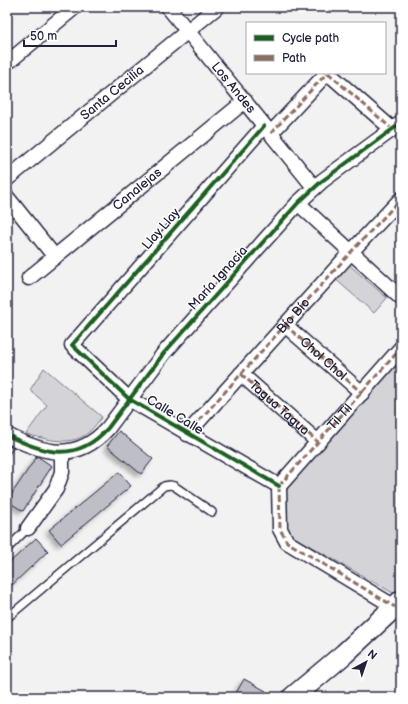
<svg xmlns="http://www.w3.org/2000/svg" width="408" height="704" font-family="'Balsamiq Sans',sans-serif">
  <defs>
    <filter id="shadow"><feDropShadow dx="-3.5" dy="3.5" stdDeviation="2" flood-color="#0004"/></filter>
  </defs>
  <rect width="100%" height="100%" fill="#f2f2f3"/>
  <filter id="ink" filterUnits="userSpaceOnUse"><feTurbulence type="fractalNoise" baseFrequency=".025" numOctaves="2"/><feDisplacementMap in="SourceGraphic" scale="8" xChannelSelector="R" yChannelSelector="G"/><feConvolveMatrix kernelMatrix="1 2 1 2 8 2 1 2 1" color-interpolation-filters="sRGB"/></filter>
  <g filter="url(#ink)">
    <path fill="#d3d3d8" stroke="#7a7a8a" d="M346 262 387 298 374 313 333 277Z
      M401 354V586L393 593 285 532 281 490Z
      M44 368 102 417C98 421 95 427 90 431 73 448 46 439 26 434L47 405 30 390Z"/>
    <path fill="#bebec6" stroke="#22223b" filter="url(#shadow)" d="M119 431 153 459 141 474 107 446Z
      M7 443 14 447 7 457Z
      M37 456 52 466 23 511 7 501Z
      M119 472 131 486 61 544 49 530Z
      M36 538 48 551 12 585 7 581V565Z
      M244 679 266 691 259 697H239L235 695Z"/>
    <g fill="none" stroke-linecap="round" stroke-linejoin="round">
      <g stroke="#22223b" stroke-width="10">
        <path id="lane" d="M7 549 28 528
          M7 618 164 486 170 485 174 486 212 512"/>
      </g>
      <g stroke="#22223b" stroke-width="17">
        <g id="street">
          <path id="s1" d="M168 7 314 187"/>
          <path d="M7 63 75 7"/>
          <path d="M328 73 392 129"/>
          <path d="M264 126 72 345 129 399 279 486"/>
          <path d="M271 133 327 73"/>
          <path id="s2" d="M7 179 217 7"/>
          <path d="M7 197 55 257"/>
          <path d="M298 203 401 298"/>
          <path id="s3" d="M29 278 245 101"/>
          <path d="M285 325 362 393"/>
          <path id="s4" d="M241 374 318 442"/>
          <path id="s5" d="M187 434 351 252 401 199"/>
          <path d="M7 435C44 454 77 463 108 428L164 353 298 203 322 181 401 123"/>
          <path id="s6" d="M279 486 401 348"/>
          <path d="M279 486 280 529 287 542 395 607"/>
          <path d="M28 528 56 489 62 472V453"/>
        </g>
      </g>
      <g stroke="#22223b" stroke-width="23">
        <path id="secondary" d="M293 697 344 654 401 601"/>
      </g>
      <use href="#lane" stroke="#fff" stroke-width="7"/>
      <use href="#street" stroke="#fff" stroke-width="14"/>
      <use href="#secondary" stroke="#fff" stroke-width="20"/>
      <g stroke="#8d6e63" stroke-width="3" stroke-dasharray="6 3" stroke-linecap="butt">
        <path d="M328 73 392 129"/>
        <path d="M271 133 327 73"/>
        <path id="s7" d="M285 325 362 393"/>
        <path d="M241 374 318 442"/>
        <path d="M187 434 351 252 401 199"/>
        <path d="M279 486 401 348"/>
        <path d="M279 486 280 529 287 542 395 607"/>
      </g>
      <g stroke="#fff" stroke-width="6">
        <path id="cycleway" d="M264 126 72 345 129 399 279 486
          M7 435C44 454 77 463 108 428L164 353 298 203 322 181 401 123"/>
      </g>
      <use href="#cycleway" stroke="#1b5e20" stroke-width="4"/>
    </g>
  </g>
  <g text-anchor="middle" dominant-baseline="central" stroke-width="3" stroke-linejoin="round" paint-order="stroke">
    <g font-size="13" fill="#22223b" stroke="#fff">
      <text stroke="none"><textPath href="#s1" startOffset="104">Los Andes</textPath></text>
      <text stroke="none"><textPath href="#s2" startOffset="136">Santa Cecilia</textPath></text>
      <text stroke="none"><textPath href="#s3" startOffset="140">Canalejas</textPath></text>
      <text transform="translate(161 229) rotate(-49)">Llay Llay</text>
      <text transform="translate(218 278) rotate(-48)">María Ignacia</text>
      <text stroke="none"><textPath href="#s5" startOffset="159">Bío Bío</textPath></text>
      <text stroke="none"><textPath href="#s7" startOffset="51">Chol Chol</textPath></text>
      <text stroke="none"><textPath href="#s4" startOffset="51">Tagua Tagua</textPath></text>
      <text transform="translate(175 415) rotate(31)">Calle Calle</text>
      <text stroke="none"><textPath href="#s6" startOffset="92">Til Til</textPath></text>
    </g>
  </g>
  <rect width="408" height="704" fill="none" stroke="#fff" stroke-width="24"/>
  <rect x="12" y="12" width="384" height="680" fill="none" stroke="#22223b" stroke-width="1.5" filter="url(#ink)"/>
  <rect x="246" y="22" width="140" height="52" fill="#ffffff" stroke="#a7a7b1"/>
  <rect x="254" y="35" width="20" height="6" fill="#1b5e20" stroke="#a7a7b1"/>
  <text x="282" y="42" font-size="12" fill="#22223b">Cycle path</text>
  <rect x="254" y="55" width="20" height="6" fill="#8d6e63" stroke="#a7a7b1"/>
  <text x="282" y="62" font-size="12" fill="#22223b">Path</text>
  <g transform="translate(366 662) rotate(40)" stroke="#ffffff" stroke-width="3" paint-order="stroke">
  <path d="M0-3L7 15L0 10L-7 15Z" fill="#22223b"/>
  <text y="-6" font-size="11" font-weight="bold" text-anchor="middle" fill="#22223b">N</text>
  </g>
  <path d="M24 40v6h92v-6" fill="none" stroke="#22223b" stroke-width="2"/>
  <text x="30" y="40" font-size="12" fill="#22223b" stroke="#ffffff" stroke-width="3" paint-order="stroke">50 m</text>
</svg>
